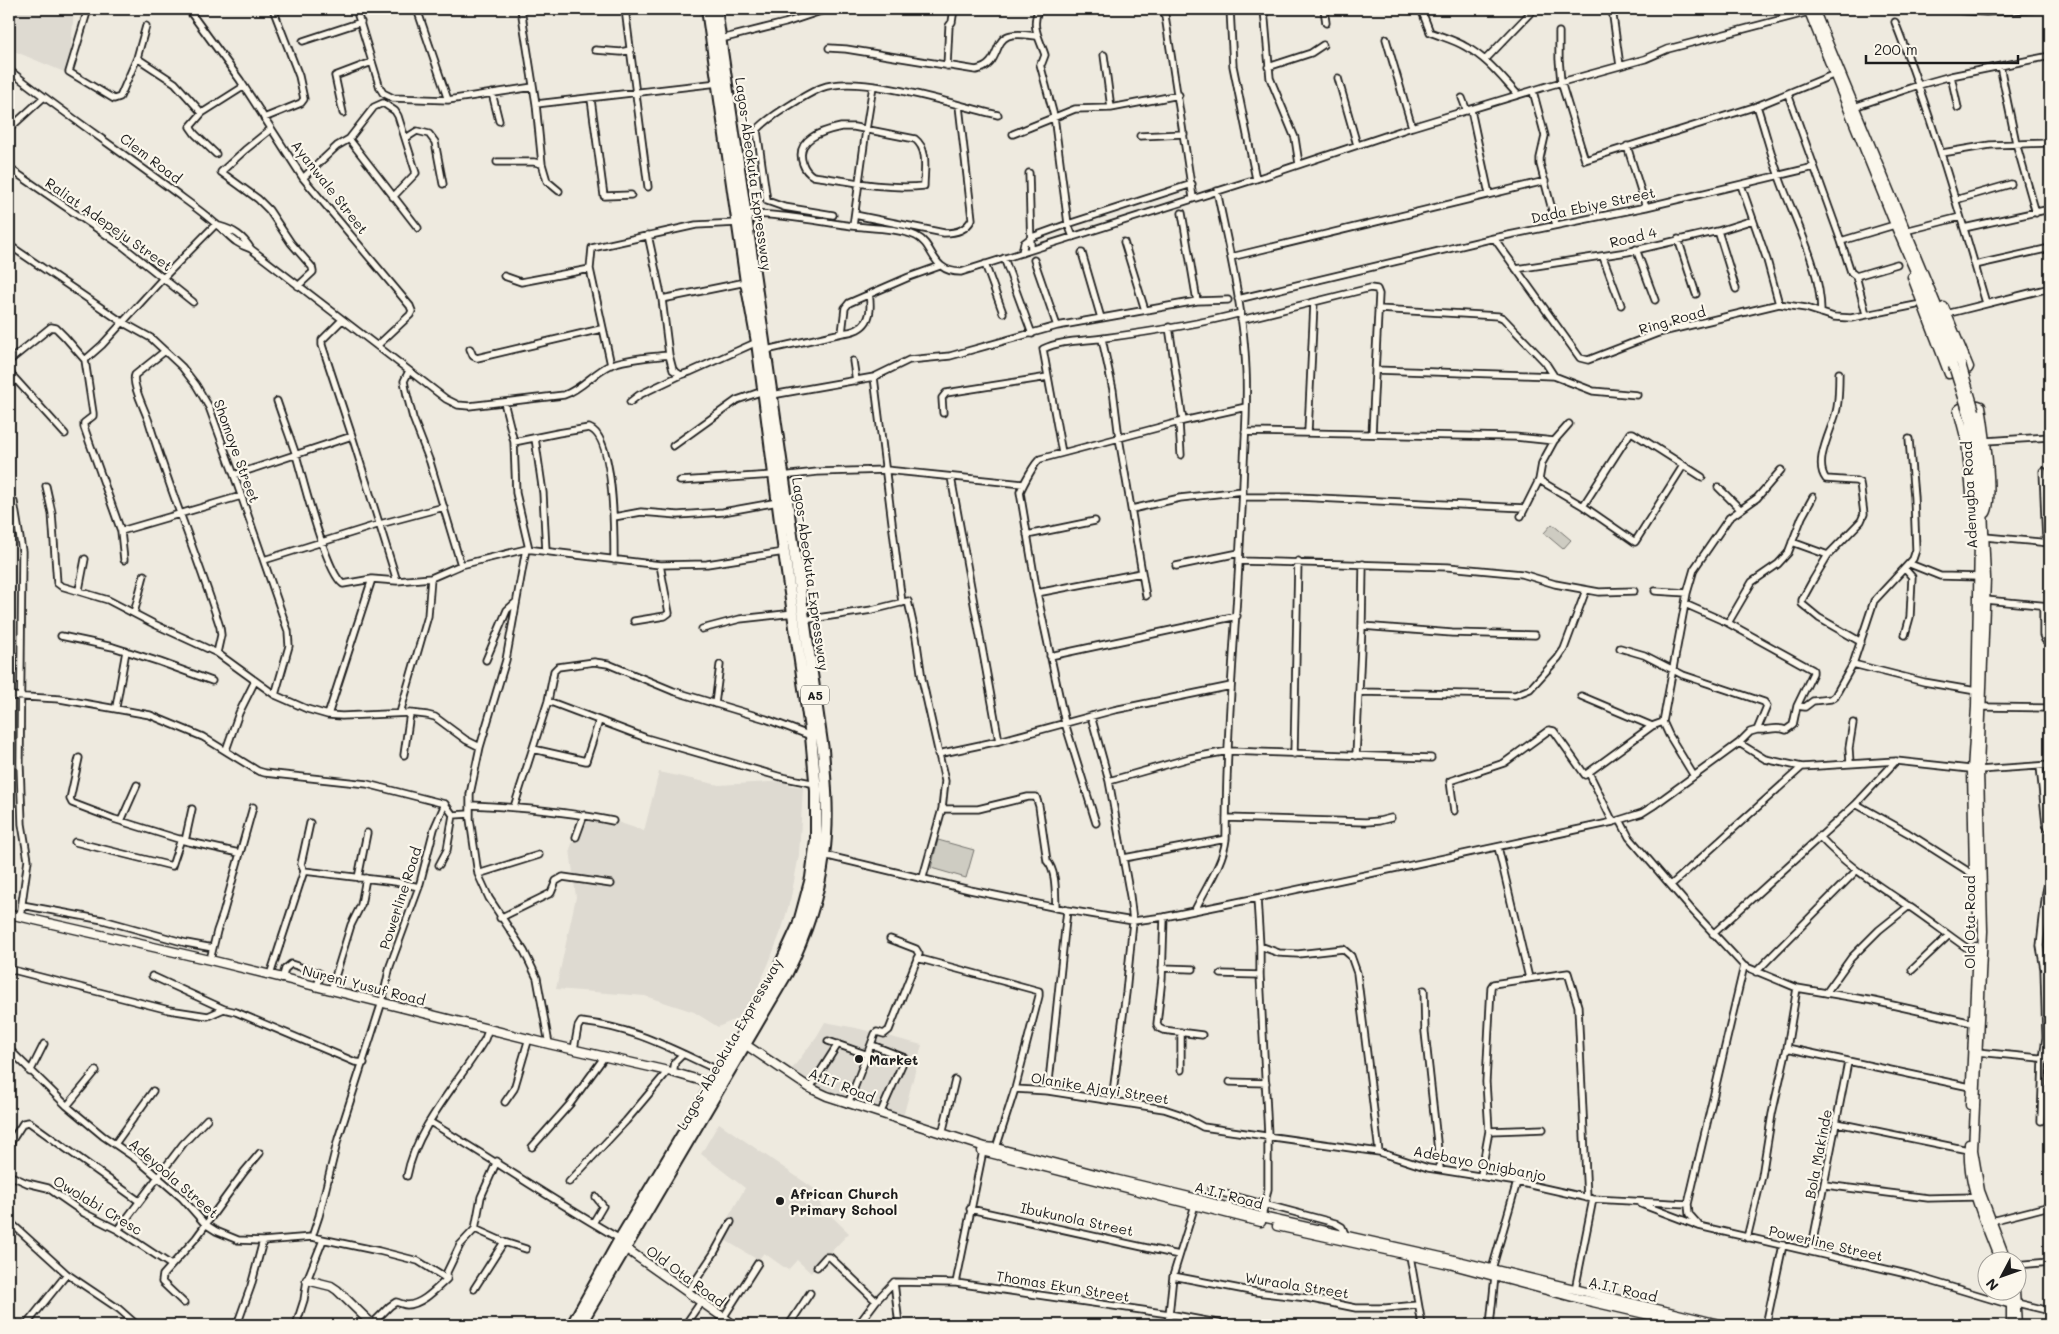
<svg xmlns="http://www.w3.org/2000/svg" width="2059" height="1334" font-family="Mali,sans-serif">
  <rect width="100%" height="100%" fill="#eeeadf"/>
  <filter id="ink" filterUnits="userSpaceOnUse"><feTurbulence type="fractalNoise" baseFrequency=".02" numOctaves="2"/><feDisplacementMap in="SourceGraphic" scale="10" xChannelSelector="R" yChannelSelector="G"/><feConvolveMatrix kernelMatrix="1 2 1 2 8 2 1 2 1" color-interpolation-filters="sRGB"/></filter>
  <g filter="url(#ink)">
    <path fill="#dedad1" d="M9 9H74L69 74 9 49Z
      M659 772 719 785 788 781V785L803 787 799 855 791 897 782 929 768 965 745 1015 718 1027 694 1012 645 996 556 989 576 897 570 849 585 811 644 831Z
      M825 1022 856 1028 922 1045 902 1121 812 1087 789 1073 817 1036Z
      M719 1123 826 1197 820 1205 849 1233 811 1273 797 1260 788 1270 764 1253 758 1260 720 1237 728 1218 745 1188 701 1154Z"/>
    <path fill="#ceccc2" stroke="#75746f" d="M1552 524 1571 540 1563 549 1544 533Z
      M938 840 974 850 966 878 931 868Z"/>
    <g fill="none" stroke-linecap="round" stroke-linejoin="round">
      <g stroke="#1c1c1c" stroke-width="9">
        <path id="street" d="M88 9 69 72 114 99 120 97 137 58 146 26
          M188 9 240 80 303 178 410 306 412 311 410 315 377 346
          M356 9 380 88 383 93 393 98 448 100 533 87
          M417 9 448 100
          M521 9 536 104 542 164 547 181 559 191
          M625 9 648 187
          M1039 9C1030 26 1040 39 1045 55L1042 63 1040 64 1054 116 1068 224 1073 237
          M1164 9 1193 198
          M1230 9 1233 66 1256 179
          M1264 9 1270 78 1295 138 1299 164
          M1324 9 1326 23
          M1421 9 1430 32C1442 37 1455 40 1466 47 1487 58 1502 78 1518 95
          M1612 9 1620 66
          M1931 9 1986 12 2044 9
          M1895 22C1931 114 1958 208 1986 303
          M1559 32V59L1561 82 1585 160 1757 106 1835 74
          M721 39 785 23 827 9
          M1386 39 1412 127
          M303 41 361 22
          M829 48 846 49 976 70C1000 66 993 42 1008 36 1016 33 1027 35 1036 36
          M595 50 621 52 630 50
          M1104 55 1111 108
          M137 58 175 83 202 113
          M1485 60 1534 9
          M947 66 949 26 952 22 954 9
          M2000 66 2016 143 2036 213
          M1268 67 1311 53 1323 45
          M9 70C66 115 126 155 184 199 195 207 207 216 217 225 230 235 233 243 251 249L446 399 458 405 469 406 564 395C582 389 594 372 610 365 626 358 652 357 669 355L673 370 681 375 690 372 757 342
          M1951 76 1958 108
          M1338 78 1357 145
          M1533 91 1545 136 1540 158V164L1556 225
          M492 93 499 121
          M1788 94 1841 241 1851 272 1856 276 1866 314
          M1462 98 1467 111
          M591 99 604 196 631 195
          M536 104 718 83
          M1757 106C1765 130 1771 155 1780 179 1795 221 1821 267 1821 313
          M1854 107 1919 85 1951 76 2050 56
          M1471 110 1489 194
          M343 113 335 76 372 62
          M264 118 301 103 304 99 299 76 273 9
          M841 127H854L915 139C929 150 924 170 924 186 887 190 850 181 813 176 808 173 805 170 803 164 794 139 822 131 841 127Z
          M9 129 43 98
          M271 129 245 150 221 172 258 199 269 210 291 243 312 267 313 272 298 286
          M1013 134 1075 109 1111 108 1179 95
          M1140 136 1184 134
          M406 138 417 131 429 134 435 142 443 184
          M349 139 418 228
          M1627 146 1646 207
          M1942 153 1990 145 2050 143
          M216 154 195 134 190 127 202 113 243 87
          M497 162H534L542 164
          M9 168 124 247 193 302
          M1029 173 1031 250
          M303 178 337 146 349 139 374 107 383 103 395 111 398 116 416 173 393 197
          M1741 185 1767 260 1779 304
          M1955 200 2011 184
          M745 214C781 214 816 221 852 226 871 228 899 228 916 236 935 245 930 272 961 272L1256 179 1412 127 1551 85 1645 59 1668 49 1809 12
          M833 215 784 207 767 201 757 130C766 120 776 114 787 107 798 100 809 93 821 88 861 73 954 105 998 115
          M855 215 944 233C957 233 966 230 972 219L959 106
          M219 226C234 230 243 236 251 249
          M853 226 866 130 873 86
          M1964 228 2050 209
          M1718 231 1736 289
          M1905 231 1960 217
          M648 235 662 299 669 355
          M1494 238 1580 358 1588 360 1658 333 1779 304 1806 308 1834 317 1851 318 1916 305
          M1678 239 1696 294
          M1841 241 1891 226
          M1124 242 1145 310
          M9 245 122 322 151 338 182 367 196 385 209 407 234 475 288 631 289 646 275 695
          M1636 249 1655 300
          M1022 253 1024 243 1032 237 1068 224 1192 184
          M1082 253 1101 318
          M1231 257 1545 181
          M1603 257 1621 305
          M1004 258 1032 334
          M1034 260 1057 326 1197 301 1182 213
          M985 264 1003 313
          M1975 265 2050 248
          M1516 269 1627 252 1718 231 1753 220
          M504 276 521 282 590 269
          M1856 276 1897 264
          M2049 288 2050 301
          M662 299 746 282
          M1238 299 1494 238 1646 207 1814 167
          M1197 301 1228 300
          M1378 309 1498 316 1503 318 1545 362 1554 376
          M1946 314 2050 288
          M2050 316V322
          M342 320 322 340V345L352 436 397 581
          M1241 320 1370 288 1377 289 1379 294 1372 434
          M1169 327 1183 421
          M842 333C867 331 873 317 869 294
          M1102 339 1113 390 1119 438 1146 596
          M470 349 473 356 477 358 601 329
          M766 350 842 333 845 308 849 303 909 277 940 266
          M165 351 135 375C131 384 146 412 149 422 170 491 198 558 220 627L221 635 217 653
          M85 360 102 345 164 277 216 224
          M9 361 51 327 56 328 65 337 85 360 93 413V416L84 423V427L121 531 124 560
          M853 361 856 381
          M611 365 590 269 592 248 696 225 738 223
          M1375 370 1554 376 1593 391 1637 395
          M409 371 404 381 407 395 413 418 430 462 461 565
          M9 372 65 434
          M1839 373C1839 385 1839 397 1837 408 1834 427 1812 461 1826 479L1856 481 1860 483 1864 514 1861 521 1828 555 1813 580 1802 600V604L1819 618 1861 642
          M874 377 902 603
          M772 395 874 377 909 360 950 356 1057 326
          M277 401C283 419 290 437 296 455 303 479 326 573 343 584L372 579 397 581 431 578 461 565 526 549 660 565 707 564 784 552
          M504 402 514 442 516 493 529 549
          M630 402 639 395 681 375
          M943 413 942 398 946 393 1048 377
          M1179 422 1181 455
          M1245 432 1515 437 1554 441
          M1308 432 1314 303
          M535 438 543 493 546 551
          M1986 441 2050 437
          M514 442 558 433 589 428C615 436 614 536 614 560
          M673 446 737 400 763 391
          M1062 453 1043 349C1061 340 1085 341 1104 338 1149 332 1196 325 1241 313
          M2043 471 2046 542
          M234 475 352 436
          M782 476 817 472 886 470 1023 484
          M951 477 999 741
          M1539 480 1583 506 1635 542 1683 466
          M680 481 774 475
          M46 486 52 513 57 583 61 586 108 600 154 624 217 653 275 695 307 709 328 715 342 716 410 713 427 715 435 717 466 740 480 747
          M1718 487 1740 509
          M1243 497H1297L1525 508
          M14 502 22 551 20 764 22 824 28 860 20 917
          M1583 506 1630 433H1633L1702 477
          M1132 509 1180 498 1243 491
          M1521 516 1539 480 1542 463 1554 441 1569 424
          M614 517 641 512 678 515 723 512 778 502
          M121 531 241 496
          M1027 535 1095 521
          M1985 537 2050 543
          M1792 542 1828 555
          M526 549 506 660 480 747 470 794V819L478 874 489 898 524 951 537 978 549 1044
          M264 560 380 524 444 507
          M1239 561 1448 567 1522 574 1555 584 1599 592 1634 591
          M1910 564 1940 576 1980 577
          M1176 566 1239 553
          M1905 569 1912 577 1910 617 1905 635
          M79 590 85 559
          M1655 591 1687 593
          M1037 593 1141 573
          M1985 600 2050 606
          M1685 604 1728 623 1813 670V673L1797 706
          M2043 606V635L2045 640 2050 643
          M134 613 144 575
          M803 620 872 610 908 601 916 637 922 679 945 781 942 809 923 877
          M634 621 665 616 669 613 660 565
          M1728 623 1752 582 1778 564 1788 553 1802 517 1813 497
          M1362 626 1452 633 1535 635
          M702 629 740 619 794 613
          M61 636 113 647 160 662 212 681
          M1050 656 1237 616
          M486 660 507 610 516 602
          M1853 664 1924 682 1976 691
          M1360 692 1515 695 1530 689 1558 658 1564 649 1586 590
          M9 696 60 699 150 715 203 737 258 771 265 773 367 784 445 804
          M1581 696 1652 726
          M548 701 646 738 781 777 816 784
          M715 704 720 665
          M116 707 126 651
          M1982 707 2050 708
          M400 713 428 616 431 578
          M328 715 372 579
          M1091 716 1109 781 1130 896 1133 921 1126 993 1112 1100
          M1757 730C1767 731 1776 726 1786 730L1793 725 1797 706 1805 707 1813 701 1831 699 1835 696 1853 664 1874 601 1913 559 1916 550 1914 497 1909 439
          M1739 743 1765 759 1802 767 1896 761 1979 770 2050 765
          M533 749 586 761 599 721
          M226 750 239 713 255 681
          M938 754 999 741 1114 710 1231 686
          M1294 754 1298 561
          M404 755 410 713
          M1356 756 1362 626 1363 564
          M79 758 70 799 72 803 114 819 185 841 239 853
          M1850 763 1849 748 1853 723
          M2040 766 2046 825 2050 830
          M1589 773 1613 822
          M1694 776 1669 735 1663 722 1687 593 1694 569 1729 518 1757 498 1781 470
          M1109 781 1190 758 1228 751 1431 758
          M445 804 453 815 470 814
          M1856 804 1908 833 1974 875
          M471 805C518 807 566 811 613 821
          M514 807 548 701 554 671 558 667 594 662 608 664 673 691 766 719 811 736
          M942 809H978L1028 797H1036L1039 806 1047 861C1057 872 1055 894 1056 908
          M1454 811 1450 781 1504 763 1549 730 1554 731 1585 775 1652 726 1663 722
          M1226 818 1366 822 1379 821 1391 818
          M1620 820 1629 837 1691 909 1744 966 1797 988 1874 1001 1973 1023
          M121 821 137 785
          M310 823 301 864 304 871 396 882 419 887
          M1096 823 1065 723 1037 593 1020 492C1023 485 1035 462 1040 459L1183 421 1246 407
          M1819 836C1847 866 1873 882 1907 905 1931 921 1953 939 1977 955
          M576 837 584 815
          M185 841 192 809
          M75 842 172 866 181 839
          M1498 847 1529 978
          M824 855 970 890 1067 910 1133 921 1164 917 1257 898 1613 822 1642 813 1653 806 1739 743 1750 732 1757 730 1767 706 1764 702 1683 675 1644 655 1620 648
          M1124 858 1226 839
          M439 865 447 850 453 815
          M478 874 539 855
          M358 878 367 833
          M1671 885 1802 767
          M1257 898 1260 946V975L1268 1135V1189L1262 1217
          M22 905 103 920 186 943 213 948
          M1195 910C1206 887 1223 864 1226 839 1226 721 1238 605 1243 487 1244 449 1248 409 1246 370 1244 310 1229 250 1217 191
          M1164 917 1162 978 1157 1024 1159 1028 1163 1030 1202 1035
          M500 918 551 893 556 881 563 877 611 884
          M1713 934 1856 804 1896 761
          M1260 946 1279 953 1298 954 1343 949 1351 956 1357 973 1379 1152
          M917 958 1039 991V996L1015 1089 996 1148
          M210 960 217 931 223 914 253 807
          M1162 968 1193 969
          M9 969 169 1010 208 1016 224 1009
          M1912 970 1948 936
          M1756 972 1856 871
          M1221 974 1260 975
          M270 975 304 871
          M152 976 224 1009 236 1012 355 1062 364 1063
          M282 979 285 969 291 964 319 973 320 976 317 987
          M331 990 351 925 361 905 366 878
          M1424 990 1425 1032 1440 1169
          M1826 993 1851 958 1879 930 1909 906
          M828 1041 868 1055
          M872 1045 905 1058 880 1114
          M1787 1048 1970 1087
          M9 1049 67 1106 103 1136 138 1160 182 1198 205 1224 216 1231 238 1240 263 1241 312 1237 319 1216 338 1139 382 1002 390 966 419 887 434 829 445 804
          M574 1049 578 1027 581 1022C636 1028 671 1049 720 1071
          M1977 1052 2050 1059
          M1181 1070V1032
          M30 1072 44 1044
          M673 1073 675 1062 683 1054
          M1230 1082 1266 1083
          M810 1088 838 1044
          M1015 1089 1048 1091 1164 1109 1179 1114 1203 1127 1379 1152 1428 1168 1517 1182 1593 1199 1688 1204
          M1048 1091 1067 910
          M505 1102 514 1089 529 1038
          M848 1104 875 1034 877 1032 884 1034 889 1030 919 954 916 949 890 939
          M67 1106 96 1071
          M2041 1121 2043 1059 2046 1037 2044 969 2040 946 2046 892 2050 876
          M430 1122C494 1160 555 1202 620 1239
          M1837 1123 1968 1150
          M1489 1131 1543 1129
          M942 1134 955 1080
          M115 1144 153 1091
          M9 1145 23 1123 29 1122 139 1201
          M532 1147 570 1104 605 1056
          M9 1175 27 1183 48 1188 84 1213 118 1230 171 1265
          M1481 1175 1489 1131 1486 1082 1491 987 1493 984 1568 973 1578 1006 1587 1198
          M407 1176C416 1127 460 1081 485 1039L489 1028
          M569 1182 626 1121 668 1071
          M1825 1185 1928 1198 1975 1197
          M1211 1190 1335 1223 1342 1227 1345 1234
          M1641 1204 1699 1226 1911 1275 2011 1305
          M970 1209 1179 1255
          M1991 1221 2050 1206
          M10 1222 67 1274 119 1309 137 1325
          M593 1223 603 1206 596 1197
          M1698 1224 1689 1214 1688 1204 1744 966
          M475 1229 504 1242 526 1249
          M118 1230 183 1144 207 1119
          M312 1237 379 1251 418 1261 447 1279
          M1747 1238 1762 1176 1772 1114 1787 1048 1797 988
          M1811 1251 1848 1062
          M1410 1256 1422 1325
          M2016 1265 2050 1262
          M817 1267 826 1257H830L876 1301
          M1492 1269 1517 1182
          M1173 1276 1256 1292 1307 1298 1356 1308H1386L1418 1305
          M894 1282 956 1283 1169 1314 1228 1325
          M894 1282 899 1325
          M956 1283 983 1151
          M474 1289 504 1242
          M1575 1290 1593 1199
          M688 1292 714 1253 731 1222
          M184 1303 162 1282 163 1275 196 1238 244 1172 260 1153
          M2017 1303 2050 1311
          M723 1318 758 1263
          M9 1319 16 1325
          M372 1324 390 1306 396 1302C400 1303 404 1305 407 1305 422 1305 437 1288 447 1279V1272L460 1245 475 1229 481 1197 497 1161
          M26 1325 67 1274
          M237 1325 251 1286 263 1241
          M296 1325 304 1300 307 1280 323 1240
          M685 1325 701 1302
          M789 1325 810 1293
          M858 1325 876 1301 894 1282
          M1168 1325 1173 1276 1195 1205
          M1490 1325 1495 1276
          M1766 1325 1783 1245"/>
      </g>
      <g stroke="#1c1c1c" stroke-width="11">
        <path id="secondary" d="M1808 9 1895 225 1942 334 1953 366
          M1814 9 1961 364
          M1912 277 1949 374 1968 369 1969 367 1944 307
          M1975 411 1981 461 1986 578 1979 770 1983 931 1973 1150 1980 1191 2007 1262
          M1968 413 1974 448 1979 540 1976 707 1972 770 1974 875 1978 915
          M1971 493 1966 441 1958 410C1963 405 1975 403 1981 406 1984 425 1995 500 1986 513
          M9 914 210 960 549 1044 668 1071 713 1084
          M746 1045 810 1088 827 1096 985 1147 996 1148 1114 1179 1198 1199 1262 1217 1450 1259 1723 1325
          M1970 1105 1977 947
          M1969 1144C1966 1186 1986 1223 2000 1262
          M982 1151 1261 1222
          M1277 1226 1449 1264 1584 1300 1693 1325
          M625 1248 734 1325
          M307 1280 331 1286 337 1290 373 1325
          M2009 1292 2011 1305V1325
          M2015 1292 2017 1325"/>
      </g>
      <g stroke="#1c1c1c" stroke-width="14">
        <path id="highway" d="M572 1325 620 1239 768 991 798 926 811 878 816 840V791L811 736 784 552 757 342 746 282 707 9
          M580 1325 787 973C805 937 819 895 824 855 829 821 826 785 823 750L716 9"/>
      </g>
      <use href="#street" stroke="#fbf7ec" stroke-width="5.5"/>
      <use href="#secondary" stroke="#fbf7ec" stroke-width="8"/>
      <use href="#highway" stroke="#fbf7ec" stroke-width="10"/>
      <g stroke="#1c1c1c" stroke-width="11" stroke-linecap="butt">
        <path id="secondary-bridge" d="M1961 364 1975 411
          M1953 366 1968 413"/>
      </g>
      <use href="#secondary-bridge" stroke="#fbf7ec" stroke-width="8"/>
    </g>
  </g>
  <g fill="#1c1c1c" stroke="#fbf7ec" stroke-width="2">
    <circle cx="859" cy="1059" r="5"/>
    <circle cx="780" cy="1201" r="5"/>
  </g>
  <g text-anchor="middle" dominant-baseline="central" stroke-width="4.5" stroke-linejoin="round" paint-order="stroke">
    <rect fill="#fbf7ec" stroke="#5f5e5a" stroke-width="1" x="801" y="685.5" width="28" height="19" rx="4"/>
    <g font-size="12" font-weight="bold" fill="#1c1c1c">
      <text x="815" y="695">A5</text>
    </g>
    <g font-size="14" fill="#1c1c1c" stroke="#fbf7ec">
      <text transform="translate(151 158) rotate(37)">Clem Road</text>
      <text transform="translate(754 174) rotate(82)">Lagos-Abeokuta Expressway</text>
      <text transform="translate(330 187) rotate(52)">Ayanwale Street</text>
      <text transform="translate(1593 205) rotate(-12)">Dada Ebiye Street</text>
      <text transform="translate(109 224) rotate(35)">Raliat Adepeju Street</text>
      <text transform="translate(1633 237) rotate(-13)">Road 4</text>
      <text transform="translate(1672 320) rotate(-16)">Ring Road</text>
      <text transform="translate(237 451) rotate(70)">Shomoye Street</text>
      <text transform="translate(1969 495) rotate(-93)">Adenugba Road</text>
      <text transform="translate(811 574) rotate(82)">Lagos-Abeokuta Expressway</text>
      <text transform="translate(400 898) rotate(-72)">Powerline Road</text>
      <text transform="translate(1969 922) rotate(-90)">Old Ota Road</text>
      <text transform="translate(364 985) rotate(14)">Nureni Yusuf Road</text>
      <text transform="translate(729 1044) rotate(-60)">Lagos-Abeokuta Expressway</text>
      <text transform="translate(842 1085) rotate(22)">A.I.T Road</text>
      <text transform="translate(1100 1088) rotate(9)">Olanike Ajayi Street</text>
      <text transform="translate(1818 1154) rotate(-79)">Bola Makinde</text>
      <text transform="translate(1480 1163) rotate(11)">Adebayo Onigbanjo</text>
      <text transform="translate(174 1178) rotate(41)">Adeyoola Street</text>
      <text transform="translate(1229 1195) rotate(15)">A.I.T Road</text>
      <text transform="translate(98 1205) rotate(31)">Owolabi Cresc</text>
      <text transform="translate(1077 1219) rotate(12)">Ibukunola Street</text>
      <text transform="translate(1826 1243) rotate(13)">Powerline Street</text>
      <text transform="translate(686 1276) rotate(36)">Old Ota Road</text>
      <text transform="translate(1297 1285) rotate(9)">Wuraola Street</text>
      <text transform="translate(1063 1286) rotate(9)">Thomas Ekun Street</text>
      <text transform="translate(1623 1289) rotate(13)">A.I.T Road</text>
    </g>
    <g font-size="14" font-weight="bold" fill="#1c1c1c" stroke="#fbf7ec" text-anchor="start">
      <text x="869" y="1059">Market</text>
      <text x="790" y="1193">African Church<tspan x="790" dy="16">Primary School</tspan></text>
    </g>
  </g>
  <rect width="2059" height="1334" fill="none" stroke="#fbf7ec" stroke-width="30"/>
  <rect x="15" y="15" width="2029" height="1304" fill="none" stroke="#1c1c1c" stroke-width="2" filter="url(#ink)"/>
  <g transform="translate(2002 1276) rotate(229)"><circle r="24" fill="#fbf7ec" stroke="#a29f99"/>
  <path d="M0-4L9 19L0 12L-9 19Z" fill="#1c1c1c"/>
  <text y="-8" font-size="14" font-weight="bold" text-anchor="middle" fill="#1c1c1c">N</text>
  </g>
  <path d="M1866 55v8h152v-8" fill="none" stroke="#1c1c1c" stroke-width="2.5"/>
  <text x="1874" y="55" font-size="15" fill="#1c1c1c" stroke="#fbf7ec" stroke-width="4" paint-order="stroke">200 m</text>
</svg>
